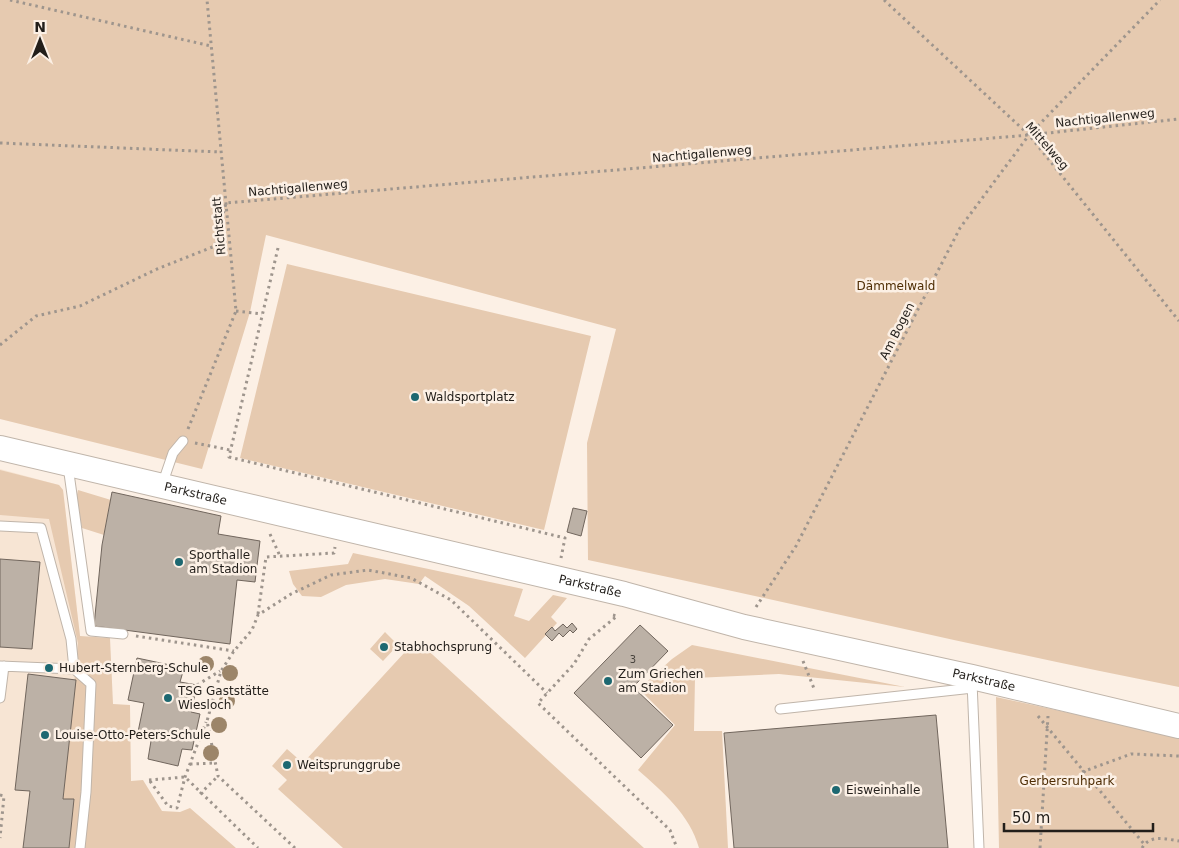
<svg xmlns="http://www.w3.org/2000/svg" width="1179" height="848" font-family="'DejaVu Sans',sans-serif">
  <rect width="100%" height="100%" fill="#fcf0e5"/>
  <path fill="#f7e5d4" d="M0 469 59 485 63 490 80 636 93 848H0Z"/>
  <path fill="#e6cab0" d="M0 0H1179V687C981 648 785 601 588 560L587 443 616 329 266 235 250 312 202 469 0 419Z
    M287 264 591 336 544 530 240 458Z
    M0 470 59 485 63 490 80 636 110 638 113 704 130 705 131 781 143 780 162 811 180 812 190 808 236 848H69L74 800 63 799 78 643 49 519 0 515Z
    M78 490 111 500 104 535 82 528 76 499Z
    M353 553 523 589 514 616 529 621 553 595 567 598 551 617 557 623 525 658 469 606 425 576 419 584 385 579 346 585 321 597 302 596 293 584 289 571 348 564Z
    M385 632 398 645 383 661 370 649Z
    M416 640 433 655 644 848H343L278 789 287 780 272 766 287 749 303 763Z
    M692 645 905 687 779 674 695 678 694 731H722L728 848H699C690 815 662 791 638 770L675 725 639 689 672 659Z
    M996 697 1179 737V848H999Z"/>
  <path fill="#bcb1a6" stroke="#71665d" d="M112 492 221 516 218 534 260 541 255 582 237 580 230 644 94 626 102 545Z
    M573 508 587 511 581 536 567 532Z
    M0 559 40 562 32 649 0 647Z
    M572 623 577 629 573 633 570 630 563 637 559 633 552 641 545 634 552 627 555 631 563 624 567 628Z
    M640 625 668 651 633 687 673 725 641 758 574 693Z
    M137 658 184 668 180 682 197 685 191 712 200 714 192 750 182 749 178 766 148 759 152 735 138 732 144 703 128 700Z
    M28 674 76 680 63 799H74L69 848H23L30 791 15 790Z
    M936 715 948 848H734L724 733Z"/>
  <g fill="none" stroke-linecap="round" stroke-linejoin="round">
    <g stroke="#c0b5aa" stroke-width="11">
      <path id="lane" d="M68 466 91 631 123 634
        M162 485 173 453 183 441
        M0 526 41 528 71 639 74 669
        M0 666 74 669 91 684 86 792 80 848
        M972 682 979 848
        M0 698 4 666
        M780 709 973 688"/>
    </g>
    <g stroke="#c0b5aa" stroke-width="26">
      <g id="secondary">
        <path id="s1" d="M0 448 624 594 744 627 972 677 1179 726"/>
      </g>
    </g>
    <path stroke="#9e958d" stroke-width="3" stroke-dasharray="2.5 4" stroke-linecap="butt" d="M10 0 211 46
      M884 0 1029 135 1179 321
      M0 143 220 152
      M278 248 229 457 565 538 561 558
      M236 311 262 314
      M0 345 36 316 80 306 157 269 215 246 226 203 1029 135 1179 119
      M188 429 236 311 207 0
      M195 443 230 450
      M270 534 280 556
      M756 607 796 546 960 228 1029 135 1160 0
      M258 614 266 557 334 553 335 547
      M613 615 617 616 589 639 574 664 538 703 670 830 677 848
      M136 636 234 651
      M803 661 815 691
      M197 685 220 671
      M1038 716 1144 844
      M190 764 215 763
      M1082 772 1131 754 1179 756
      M149 780 185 777 258 848
      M150 781 168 806 177 808 185 777 206 722
      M200 794 218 776
      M0 795 4 796 0 838
      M295 848 218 776 207 721 221 671 234 651 252 630 258 615 291 594 331 575 368 570 411 578 451 600 547 693
      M1040 848 1048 716
      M1142 848C1150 834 1166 839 1179 841"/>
    <use href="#lane" stroke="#fff" stroke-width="9"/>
    <use href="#secondary" stroke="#fff" stroke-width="24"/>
  </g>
  <g fill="#9c8569">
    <circle cx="206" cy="664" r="8"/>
    <circle cx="230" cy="673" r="8"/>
    <circle cx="227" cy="701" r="8"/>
    <circle cx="219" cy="725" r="8"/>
    <circle cx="211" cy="753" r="8"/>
  </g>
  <g fill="#1d6871" stroke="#fcf0e5" stroke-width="2">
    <circle cx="415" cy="397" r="5"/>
    <circle cx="179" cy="562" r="5"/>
    <circle cx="384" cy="647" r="5"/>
    <circle cx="49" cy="668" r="5"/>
    <circle cx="608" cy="681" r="5"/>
    <circle cx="168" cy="698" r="5"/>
    <circle cx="45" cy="735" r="5"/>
    <circle cx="287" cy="765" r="5"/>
    <circle cx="836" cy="790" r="5"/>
  </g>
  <g text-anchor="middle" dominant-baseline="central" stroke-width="5" stroke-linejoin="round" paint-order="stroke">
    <g font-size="10" fill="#48433d">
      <text x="633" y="659">3</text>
    </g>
    <g font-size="12" fill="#221e1a" stroke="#fcf0e5">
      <text transform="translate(1105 118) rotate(-6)">Nachtigallenweg</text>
      <text transform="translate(1047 146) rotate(49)">Mittelweg</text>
      <text transform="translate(702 154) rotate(-5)">Nachtigallenweg</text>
      <text transform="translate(298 188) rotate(-5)">Nachtigallenweg</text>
      <text transform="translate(219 226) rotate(-95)">Richtstatt</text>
      <text transform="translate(897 331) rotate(-63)">Am Bogen</text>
      <text stroke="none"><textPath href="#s1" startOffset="201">Parkstraße</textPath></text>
      <text stroke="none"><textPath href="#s1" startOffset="606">Parkstraße</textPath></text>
      <text stroke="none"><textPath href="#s1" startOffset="1011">Parkstraße</textPath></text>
    </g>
    <g font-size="12" fill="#4e2d04" stroke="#fcf0e5">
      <text x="896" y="286">Dämmelwald</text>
      <text x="1067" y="781">Gerbersruhpark</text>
    </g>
    <g font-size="12" fill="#221e1a" stroke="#fcf0e5" text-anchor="start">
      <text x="425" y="397">Waldsportplatz</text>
      <text x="189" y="555">Sporthalle<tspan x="189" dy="14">am Stadion</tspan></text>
      <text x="394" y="647">Stabhochsprung</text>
      <text x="59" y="668">Hubert-Sternberg-Schule</text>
      <text x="618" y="674">Zum Griechen<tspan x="618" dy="14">am Stadion</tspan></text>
      <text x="178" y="691">TSG Gaststätte<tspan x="178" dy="14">Wiesloch</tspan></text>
      <text x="55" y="735">Louise-Otto-Peters-Schule</text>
      <text x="297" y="765">Weitsprunggrube</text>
      <text x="846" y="790">Eisweinhalle</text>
    </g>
  </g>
  <g transform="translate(40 40)" stroke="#fcf0e5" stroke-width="4" paint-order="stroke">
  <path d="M0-4L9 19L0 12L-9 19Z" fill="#221e1a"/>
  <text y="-8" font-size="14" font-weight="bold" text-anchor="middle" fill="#221e1a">N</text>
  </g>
  <path d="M1004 823v8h149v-8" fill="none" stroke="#221e1a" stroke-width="2.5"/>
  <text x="1012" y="823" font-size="15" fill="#221e1a" stroke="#fcf0e5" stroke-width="4" paint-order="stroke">50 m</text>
</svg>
